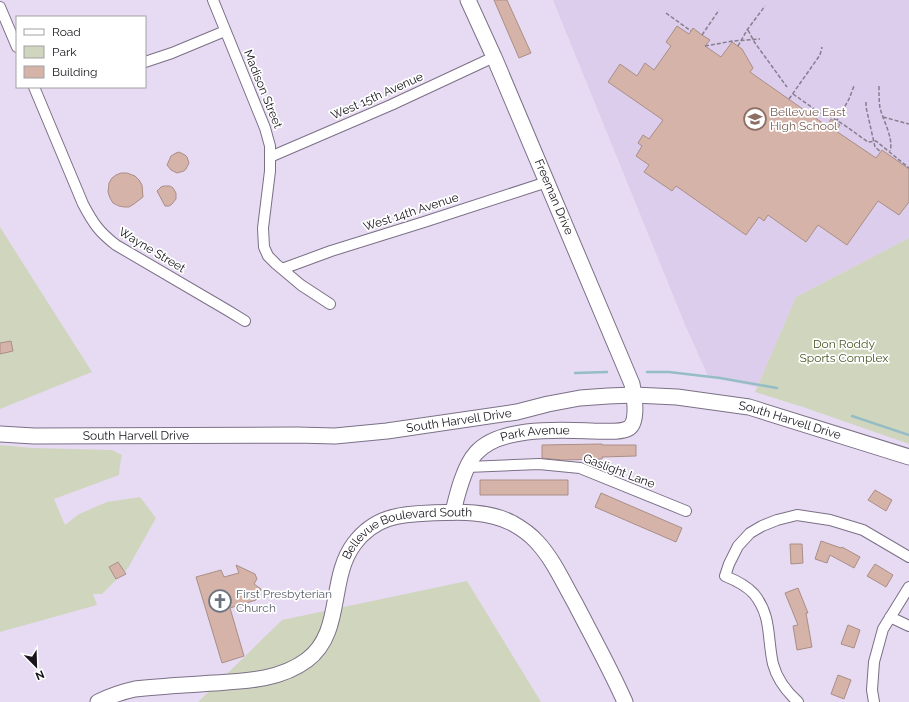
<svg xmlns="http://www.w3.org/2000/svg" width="909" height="702" font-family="Raleway,sans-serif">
  <rect width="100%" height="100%" fill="#e7dbf3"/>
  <path fill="#dccdec" d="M553 0H909V238L796 297 757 387 708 376 686 327Z"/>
  <path fill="#d0d6be" d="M0 227 92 372 0 409Z
    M909 238V444L803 407 755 392 796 297Z
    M0 445 33 448 112 450 122 455 120 465 119 475 54 499 65 525 79 514 107 502 140 497 156 518 128 568 102 594H93L97 605 0 632Z
    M467 581 541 702H198L282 620Z"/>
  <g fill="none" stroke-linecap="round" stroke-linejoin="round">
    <path stroke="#96bdc6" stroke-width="2.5" d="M647 372H669L720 378 777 388
      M575 373 607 372
      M852 416 909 435"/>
  </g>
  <path fill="#d6b3a9" stroke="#a98e86" d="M494 0H507L531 53 519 58Z
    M677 26 689 34 693 28 702 35 710 40 705 46 721 57 732 42 742 49 753 68 750 72 827 126 831 119 840 125 836 131 876 158 882 150 909 169V202L899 215 878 201 847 245 818 225 806 242 768 215 764 221 759 217 746 235 676 186 672 191 644 172 649 165 636 156 642 146 638 143 643 135 649 139 663 120 608 82 620 64 637 76 645 63 654 70 671 46 666 42Z
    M179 152 185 155 187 157 189 163 186 169 184 171 177 173 171 170 167 165 171 156 176 153Z
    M121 173H127L135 176 139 180 142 185 143 197 134 204 129 207H124L119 206 113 203 110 198 108 192 109 183 112 178 116 175Z
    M164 186H170L173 188 176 193V199L172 204 169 206H165L157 191 161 187Z
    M11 341 13 351 0 354V343Z
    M602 444V445H636V456L602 457V459L562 460 542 458V445Z
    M480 480H568V495H480Z
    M875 490 892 500 886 511 868 500Z
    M601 493 682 528 676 542 595 507Z
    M821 541 841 548 842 547 860 557 854 568 830 555 827 563 815 559Z
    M790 544H802L803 563 791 564Z
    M118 562 126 574 116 579 109 567Z
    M875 564 893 575 886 587 867 576Z
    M236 565 255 574 257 579 254 584 261 589 256 600 230 608 244 656 222 663 196 577 221 570 224 577 239 573Z
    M798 588 808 613H806L812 647 797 650 793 626 798 625 785 593Z
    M848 625 860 630 854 648 841 644Z
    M838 675 851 680 844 699 831 694Z"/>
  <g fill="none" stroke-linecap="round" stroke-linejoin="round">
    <g stroke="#7b7086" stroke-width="12">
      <path id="street" d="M213 0 265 128 270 146V171L263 228 264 247 268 256 276 264 282 269 301 285 330 304
        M0 7 17 47
        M145 62 172 53 225 31
        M34 87 83 204C93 223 99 232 116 245L227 310 245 321
        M270 157 391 105 494 57
        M282 269 331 251 424 222 547 182
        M467 467 539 464 580 468 686 511
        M890 617 909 626
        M798 702C787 692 777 679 773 664 767 638 772 616 754 594 746 585 735 580 725 576L729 564 738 546 750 533 762 526 777 520 797 515 830 520 863 530 909 557
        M874 702 872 690 874 662 883 629 909 587"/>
    </g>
    <g stroke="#7b7086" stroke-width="17">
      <g id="secondary">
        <path id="s1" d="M0 434 34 436 297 435 335 436 387 431 517 412 548 404 580 398 608 396 634 395 677 397 749 407 909 457"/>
        <path id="s2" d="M453 512C457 495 464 466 476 453 500 426 560 430 593 431 602 431 621 433 629 428 639 421 634 394 632 384L494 57 468 0"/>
        <path id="s3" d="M98 702C110 696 121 692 135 689 161 686 187 685 214 683 246 681 280 680 307 660 344 632 328 579 354 544 374 517 399 514 430 513 457 512 487 510 512 523 521 528 530 534 537 542 553 559 563 582 575 603 592 636 610 668 625 702"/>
      </g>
    </g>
    <path stroke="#867e8e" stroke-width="1.5" stroke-dasharray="4 2" stroke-linecap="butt" d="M666 13 691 31
      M748 30 755 43 787 87
      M702 35 719 10
      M705 46 733 41 760 39
      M738 46 747 30 765 6
      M879 86C879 94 879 101 880 108 883 120 894 139 890 151
      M793 94 820 113C833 115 856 134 868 142L876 141 909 168
      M789 99 820 55 822 47
      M866 102V107L875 147 881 152
      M883 117 909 124
      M836 122 849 99 854 86"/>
    <use href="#street" stroke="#fff" stroke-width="10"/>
    <use href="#secondary" stroke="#fff" stroke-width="15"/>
  </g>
  <defs>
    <g id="school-ring" transform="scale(1.15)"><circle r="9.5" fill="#fff" stroke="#8d6e63" stroke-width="1.5"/><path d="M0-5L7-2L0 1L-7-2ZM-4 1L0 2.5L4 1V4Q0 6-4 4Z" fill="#8d6e63"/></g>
    <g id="church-ring" transform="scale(1.15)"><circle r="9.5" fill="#fff" stroke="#6b7280" stroke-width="1.5"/><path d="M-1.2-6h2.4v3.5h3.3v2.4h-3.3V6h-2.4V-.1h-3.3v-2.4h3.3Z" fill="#6b7280"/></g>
  </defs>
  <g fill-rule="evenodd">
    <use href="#school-ring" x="755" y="119"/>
    <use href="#church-ring" x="220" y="601"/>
  </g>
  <g text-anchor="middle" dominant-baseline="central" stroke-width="3.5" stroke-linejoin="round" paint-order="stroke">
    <g font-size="12" fill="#17131b" stroke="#fff">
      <text transform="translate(263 89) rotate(68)">Madison Street</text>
      <text transform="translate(377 96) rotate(-24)">West 15th Avenue</text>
      <text transform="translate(554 197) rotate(67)">Freeman Drive</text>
      <text transform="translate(411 212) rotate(-18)">West 14th Avenue</text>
      <text transform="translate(152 250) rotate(31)">Wayne Street</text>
      <text stroke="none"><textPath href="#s1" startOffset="460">South Harvell Drive</textPath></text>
      <text stroke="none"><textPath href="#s1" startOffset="796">South Harvell Drive</textPath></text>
      <text stroke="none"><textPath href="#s1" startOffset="136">South Harvell Drive</textPath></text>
      <text stroke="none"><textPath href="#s2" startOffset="128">Park Avenue</textPath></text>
      <text transform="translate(619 471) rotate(21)">Gaslight Lane</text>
      <text stroke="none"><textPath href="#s3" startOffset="399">Bellevue Boulevard South</textPath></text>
    </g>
    <g font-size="12" fill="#785e54" stroke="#fff" text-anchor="start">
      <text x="770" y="112">Bellevue East<tspan x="770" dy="14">High School</tspan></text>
    </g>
    <g font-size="12" fill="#4b5624" stroke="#fff">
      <text x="844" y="344">Don Roddy<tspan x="844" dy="14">Sports Complex</tspan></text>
    </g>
    <g font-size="12" fill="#5b616d" stroke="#fff" text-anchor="start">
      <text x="236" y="594">First Presbyterian<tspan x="236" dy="14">Church</tspan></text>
    </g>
  </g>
  <rect x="16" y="16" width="130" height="72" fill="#ffffff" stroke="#a2a1a4"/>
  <rect x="24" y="29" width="20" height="6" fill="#ffffff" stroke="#a2a1a4"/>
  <text x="52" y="36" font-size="12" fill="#17131b">Road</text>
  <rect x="24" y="46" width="20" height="12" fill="#d0d6be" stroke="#a2a1a4"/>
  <text x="52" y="56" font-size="12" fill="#17131b">Park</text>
  <rect x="24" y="66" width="20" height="12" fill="#d6b3a9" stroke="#a2a1a4"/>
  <text x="52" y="76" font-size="12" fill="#17131b">Building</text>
  <g transform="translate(36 666) rotate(157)" stroke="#ffffff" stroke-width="3" paint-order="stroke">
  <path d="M0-3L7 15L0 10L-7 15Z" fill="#17131b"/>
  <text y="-6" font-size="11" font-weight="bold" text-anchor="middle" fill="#17131b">N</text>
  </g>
</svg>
